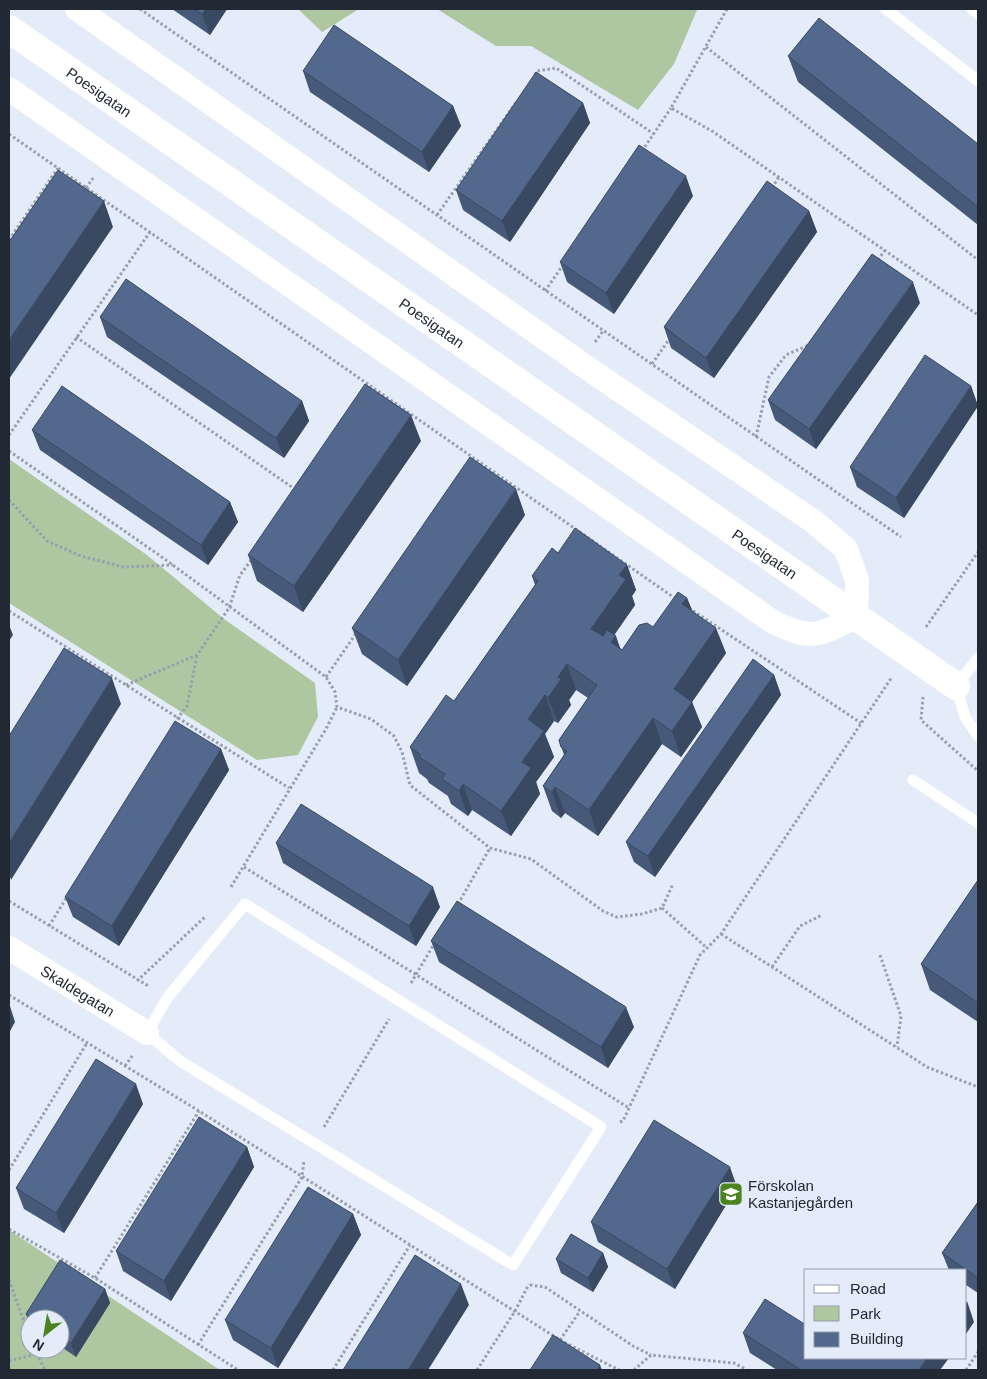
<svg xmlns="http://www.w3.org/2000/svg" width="987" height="1379" font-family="Helvetica,sans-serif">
  <rect width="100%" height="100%" fill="#e4ecfa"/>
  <path fill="#aec7a1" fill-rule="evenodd" d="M298 9H359L322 32Z
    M437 9H696L697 10 674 64 638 110 531 46H496Z
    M9 459 147 555 224 619 315 683 318 717 298 755 257 760 9 603Z
    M9 1230 220 1370H9ZM30 1319H60V1349H30Z"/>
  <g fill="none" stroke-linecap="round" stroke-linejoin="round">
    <path stroke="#979fac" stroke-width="3" stroke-dasharray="2.5 2.5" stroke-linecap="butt" d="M140 9 901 537
      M727 9 671 108 712 131 978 315
      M706 47 978 260
      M535 75 537 71 556 68 654 134
      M9 134 676 599
      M642 151 671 108
      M86 188 93 178
      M772 188 779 177
      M437 215 517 101
      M9 240 58 168
      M878 260 885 250
      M545 291 563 265
      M76 337 296 490
      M595 342 603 331
      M652 364 670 338
      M9 435 150 232
      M756 437 769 377 786 355 809 345
      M9 451 159 555 326 677 335 692 337 707 371 719 394 736 402 752 410 785 490 848 531 859 603 911 617 917 642 914 662 908 673 884
      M9 500 47 541 81 556 123 567 173 565
      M689 608 861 723
      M9 611 289 788
      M926 627 978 552
      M326 677 357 632
      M126 685 197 655 229 608 240 575 252 559
      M923 697 921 720 978 771
      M177 719 187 706 197 655
      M244 867 629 1108
      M231 887 326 729 337 707
      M9 901 150 987
      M458 904 490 848
      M662 908 707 948
      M49 926 67 897
      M721 934 927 1067 978 1087
      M880 955 901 1016 897 1047
      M772 967 800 926 822 915
      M137 981 206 916
      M411 983 434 944
      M9 995 199 1111 560 1340 619 1370
      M125 1066 133 1055
      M620 1122 623 1121 700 955 721 934 892 677
      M324 1127 389 1019
      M9 1170 87 1043
      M9 1229 95 1278 238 1370
      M95 1278 199 1111
      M9 1280 30 1338
      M530 1285 545 1287 633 1346 651 1355
      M560 1340 580 1311
      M198 1345 302 1177 304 1160
      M34 1349 45 1370
      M9 1361 36 1354
      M333 1370 410 1245
      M477 1370 515 1311 529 1284
      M634 1370 651 1355 734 1363 747 1370
      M966 1370 978 1352"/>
    <path stroke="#fff" stroke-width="11" d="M886 9 978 81
      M972 9 978 14
      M978 658 956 686 965 717 978 736
      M913 780 978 823
      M245 904 601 1127 513 1265 180 1061 147 1033 168 997Z"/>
    <g stroke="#fff" stroke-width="24">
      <path d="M9 89 773 622C813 641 819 636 856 616L857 581 846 549 813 521 596 374 77 9"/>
      <path id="s1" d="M9 948 147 1033"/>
    </g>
    <path stroke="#fff" stroke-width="28" id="s2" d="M9 29 956 686"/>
  </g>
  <path fill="#475978" d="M172 9H227L210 35Z
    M788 56 978 144V225L798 82Z
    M303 71 453 106 461 126 429 172 310 92Z
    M583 103 590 123 510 242 463 210 456 190Z
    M693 196 614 314 567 282 560 262Z
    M809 211 817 232 714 378 671 348 664 327Z
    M920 303 816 449 775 420 768 400Z
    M100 317 302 401 309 421 284 458 107 337Z
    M971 386 978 406 904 518 857 487 850 467Z
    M32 430 230 502 238 522 208 565 40 450Z
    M421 441 303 612 257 581 248 555Z
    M525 515 407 686 362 654 352 628Z
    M558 553 627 565 636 590 632 596 635 605 614 635 620 648 622 650 653 627 687 598 692 610 726 653 692 702 702 727 681 757 662 744 598 836 565 813 561 818 552 811 543 786 564 755 559 740 588 698 576 690 569 700 571 705 558 723 554 721 545 734 554 757 536 782 540 794 511 836 472 810 468 816 451 804 448 796 429 783 427 779 419 773 410 747 454 701 535 585 532 576Z
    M774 675 781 695 655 877 634 862 626 842Z
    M221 749 229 770 119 946 73 917 65 897Z
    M276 843 440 907 416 946 283 863Z
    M978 880V1022L930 990 921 964Z
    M431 941 634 1027 608 1068 439 962Z
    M143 1104 64 1233 24 1209 16 1188Z
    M247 1147 254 1167 171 1301 123 1271 116 1251Z
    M737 1187 675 1289 598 1242 591 1222Z
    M978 1202V1293L966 1285V1270H949L942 1253Z
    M353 1214 361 1235 278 1368 233 1340 225 1320Z
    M603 1253 608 1267 593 1292 561 1273 556 1259Z
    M105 1289 110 1303 76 1357 60 1346V1319H30V1326L26 1314Z
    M743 1333 806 1358 940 1370H777L750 1353Z"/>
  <path fill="#394962" d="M206 9H227L210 35 202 14Z
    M583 103 590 123 510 242 502 221Z
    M453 106 461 126 429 172 422 152Z
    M686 176 693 196 614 314 606 293Z
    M104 201 113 227 9 379V340Z
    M809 211 817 232 714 378 706 358Z
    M913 282 920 303 816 449 809 429Z
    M971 386 978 406 904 518 896 498Z
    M302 401 309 421 284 458 276 438Z
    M411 415 421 441 303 612 294 586Z
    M516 489 525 515 407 686 398 660Z
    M230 502 238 522 208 565 201 545Z
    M627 565 636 590 632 596 635 605 601 654 591 629 619 575Z
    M687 598 697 623 682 604Z
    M9 625 13 635 9 641Z
    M716 628 726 653 683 715 674 689Z
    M616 636 625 662 611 642Z
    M567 664 576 690 569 700 571 705 558 723 548 698 558 677Z
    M774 675 781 695 655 877 648 856Z
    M112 678 121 704 11 880 9 874V843Z
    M545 695 554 721 545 734 554 757 536 782 540 794 511 836 501 811 522 762 528 719Z
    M692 702 702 727 681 757 672 731Z
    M653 718 662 744 598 836 589 810Z
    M221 749 229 770 119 946 112 926Z
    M463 784 472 810 468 816 459 791Z
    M555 787 565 813 561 818 552 792Z
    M433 887 440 907 416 946 409 926Z
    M9 1003 15 1022 9 1033Z
    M626 1007 634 1027 608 1068 601 1047Z
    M136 1084 143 1104 64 1233 56 1213Z
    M247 1147 254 1167 171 1301 164 1281Z
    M730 1167 737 1187 675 1289 667 1269Z
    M353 1214 361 1235 278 1368 271 1348Z
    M603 1253 608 1267 593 1292 588 1278Z
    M461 1284 469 1305 428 1370H408Z
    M105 1289 110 1303 76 1357 71 1343Z
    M967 1301 974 1322 966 1334V1303Z
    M927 1358H949L940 1370H919Z
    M600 1365 602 1370H597Z"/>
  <path fill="#52688c" stroke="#394962" d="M194 9H206L202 14Z
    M819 18 978 144V207L788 56Z
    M334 25 453 106 422 152 303 71Z
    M536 72 583 103 502 221 456 190Z
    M639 145 686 176 606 293 560 262Z
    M58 170 104 201 9 340V242Z
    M767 181 809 211 706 358 664 327Z
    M872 254 913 282 809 429 768 400Z
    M126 279 302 401 276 438 100 317Z
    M925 355 971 386 896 498 850 467Z
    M365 384 411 415 294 586 248 555Z
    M62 386 230 502 201 545 32 430Z
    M470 457 516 489 398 660 352 628Z
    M575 528 627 565 619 575 626 579 591 629 603 636 607 630 616 636 611 642 622 650 639 625 647 623 653 627 678 592 687 598 682 604 716 628 674 689 692 702 672 731 653 718 589 810 555 787 552 792 543 786 567 751 561 747 559 740 597 685 567 664 558 677 561 679 548 698 545 695 528 719 544 731 522 762 531 768 501 811 463 784 459 791 442 779 445 774 419 757 421 755 410 747 446 695 454 701 538 581 532 576 552 548 558 553Z
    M64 648 112 678 9 843V736Z
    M753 659 774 675 648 856 626 842Z
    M175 721 221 749 112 926 65 897Z
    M301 804 433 887 409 926 276 843Z
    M978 880V1003L921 964Z
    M457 901 626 1007 601 1047 431 941Z
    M96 1059 136 1084 56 1213 16 1188Z
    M199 1117 247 1147 164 1281 116 1251Z
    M654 1120 730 1167 667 1269 591 1222Z
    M308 1187 353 1214 271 1348 225 1320Z
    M978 1202V1278L942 1253Z
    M571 1234 603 1253 588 1278 556 1259Z
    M415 1255 461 1284 408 1370H343Z
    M60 1260 105 1289 71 1343 60 1336V1319H33L26 1314Z
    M765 1299 806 1325V1358H927L919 1370H801L743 1333Z
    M553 1335 600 1365 597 1370H530Z"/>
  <defs>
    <g id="school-square" transform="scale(1.25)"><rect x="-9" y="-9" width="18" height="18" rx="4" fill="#4a8421" stroke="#e4ecfa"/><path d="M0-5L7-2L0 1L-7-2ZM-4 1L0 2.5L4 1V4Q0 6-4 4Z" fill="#fff"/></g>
  </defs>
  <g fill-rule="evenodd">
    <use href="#school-square" x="731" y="1194"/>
  </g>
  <g text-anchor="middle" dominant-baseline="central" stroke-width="5" stroke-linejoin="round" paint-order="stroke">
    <g font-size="15" fill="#212935" stroke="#e4ecfa">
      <text stroke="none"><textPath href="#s2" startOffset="110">Poesigatan</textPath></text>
      <text stroke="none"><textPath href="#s2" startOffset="515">Poesigatan</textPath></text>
      <text stroke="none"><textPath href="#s2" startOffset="920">Poesigatan</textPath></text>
      <text stroke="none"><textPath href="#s1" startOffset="81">Skaldegatan</textPath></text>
    </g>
    <g font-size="15" fill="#212935" stroke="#e4ecfa" text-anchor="start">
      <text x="748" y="1185">Förskolan<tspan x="748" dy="17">Kastanjegården</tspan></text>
    </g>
  </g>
  <rect width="987" height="1379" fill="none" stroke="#212935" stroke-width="20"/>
  <rect x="804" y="1269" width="162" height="90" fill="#e4ecfa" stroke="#969eab"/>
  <rect x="814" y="1285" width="25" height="8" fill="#ffffff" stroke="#969eab"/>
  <text x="850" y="1294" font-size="15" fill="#212935">Road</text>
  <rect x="814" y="1306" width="25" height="15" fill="#aec7a1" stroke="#969eab"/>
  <text x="850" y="1319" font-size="15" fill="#212935">Park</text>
  <rect x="814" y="1332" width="25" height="15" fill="#52688c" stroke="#969eab"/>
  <text x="850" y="1344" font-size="15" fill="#212935">Building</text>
  <g transform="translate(45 1334) rotate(211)"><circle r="24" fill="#e4ecfa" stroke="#969eab"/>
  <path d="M0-4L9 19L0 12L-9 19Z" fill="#4a8421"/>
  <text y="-8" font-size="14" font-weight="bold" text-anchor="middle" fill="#212935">N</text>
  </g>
</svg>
